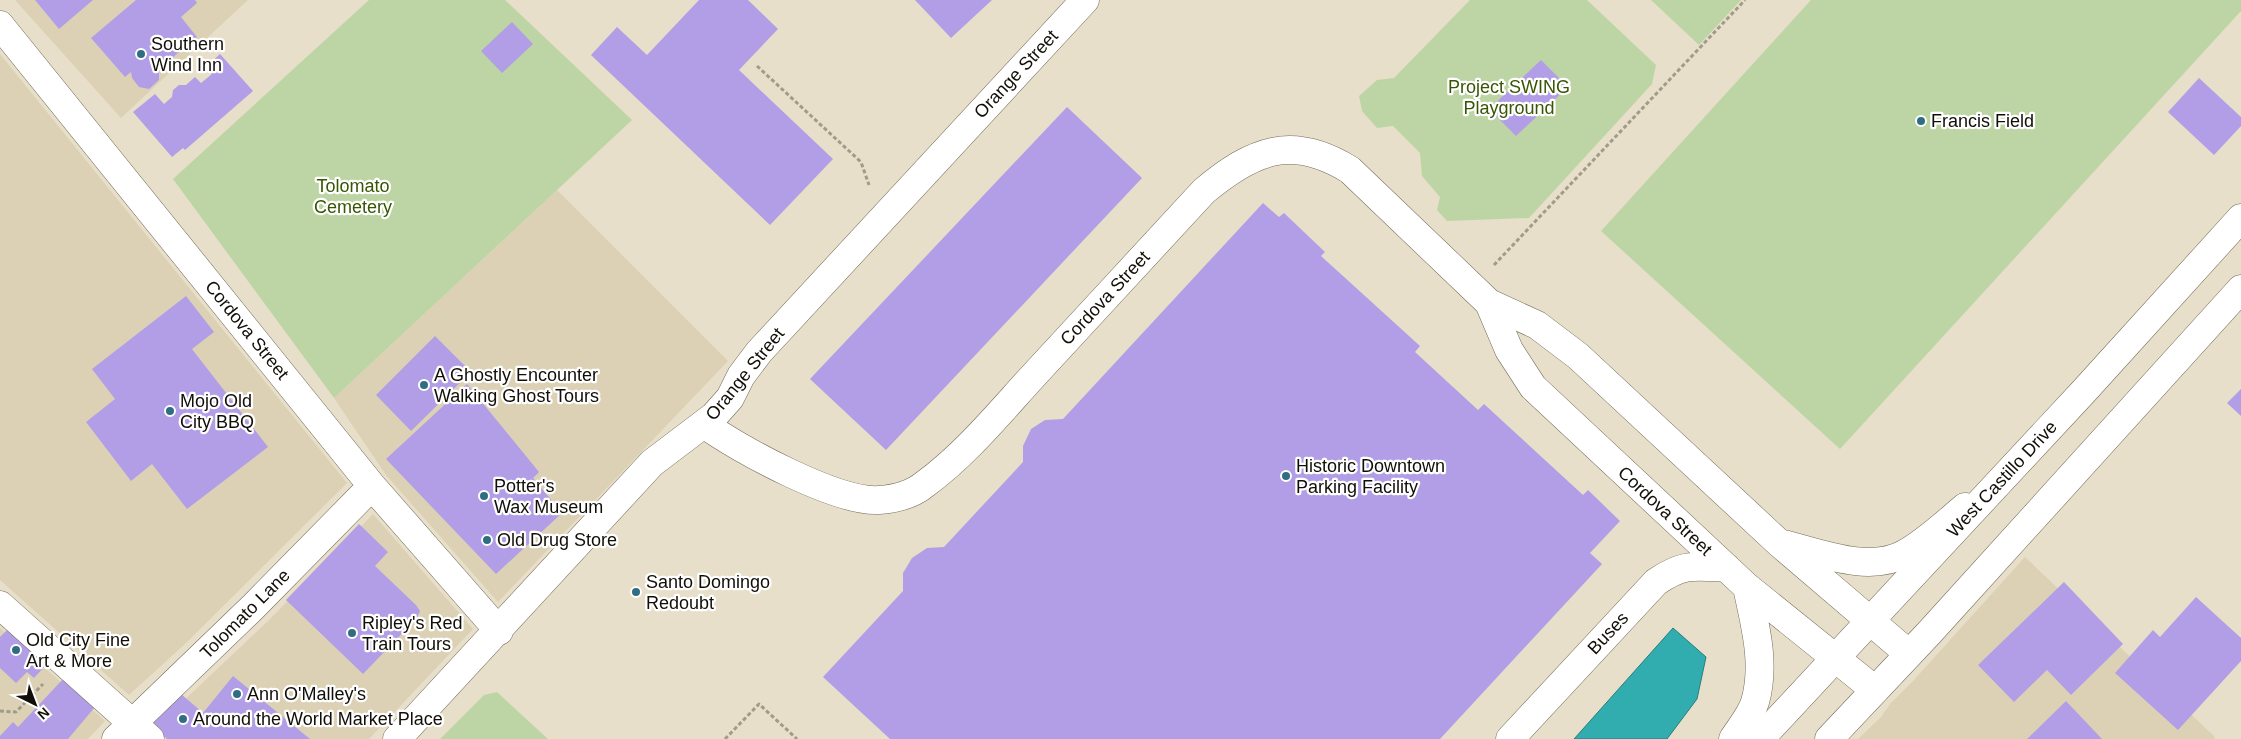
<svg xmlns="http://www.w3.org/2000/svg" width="2241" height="739" font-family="Arial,sans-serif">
  <rect width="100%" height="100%" fill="#e7dfc9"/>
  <path fill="#ddd1b5" d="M15 0H248L121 118Z
    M0 54 347 483 185 644 129 695 0 580Z
    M557 190 728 361 498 602 386 475 334 398Z
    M373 514 473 629 369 739H176L159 724 268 621Z
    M2025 557 2215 737 2214 739H1858L1881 717 1890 704 1913 681Z
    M0 628 105 721 88 739H0Z"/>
  <path fill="#bdd5a4" d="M369 0H505L632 120 334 398 173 179Z
    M1470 0H1587L1656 65 1652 84 1529 218 1447 221 1437 210 1440 197 1422 176 1420 153 1393 126 1377 128 1362 111 1359 96 1377 80 1394 78Z
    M1651 0H1741L1699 45Z
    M1811 0H2241V11L1840 449 1601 231Z
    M497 692 548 739H440L484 695Z"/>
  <path fill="#32adaf" stroke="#287d7d" d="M1673 628 1706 657 1697 699 1667 739H1574Z"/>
  <path fill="#b19ee6" d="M35 0H93L59 29Z
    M136 0H195L197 3 181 17 197 37 159 69V80L149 89 139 87 132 78 131 72 125 77 91 38Z
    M699 0H748L778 29 739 70 833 159 770 225 591 55 617 27 647 55Z
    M915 0H992L951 38Z
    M512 22 533 44 502 73 481 51Z
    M220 54 253 91 185 150 183 148 172 157 133 112 155 94 164 104 172 97 173 90 179 85H186L195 77 201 83 212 74 206 67Z
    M1541 60 1568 87 1516 136 1489 109Z
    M2199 78 2241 117V126L2214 155 2168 112Z
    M1067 107 1142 178 886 450 810 379Z
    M1263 203 1279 217 1284 213 1325 252 1321 256 1420 346 1415 352 1478 410 1484 404 1583 495 1588 490 1620 521 1590 553 1602 564 1440 739H890L823 677 903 591V573L912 558 927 548 944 547 1023 462V446L1031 429 1045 420 1063 419Z
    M186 296 214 332 192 349 268 447 187 509 152 464 131 481 86 422 115 399 92 369Z
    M435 336 471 372 411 431 376 395Z
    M467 384 539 472 533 478 562 513 496 574 386 459Z
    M2241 389V416L2227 403Z
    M359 524 388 552 375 566 416 605 420 611 417 618 363 674 286 600Z
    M2064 582 2123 644 2071 695 2047 670 2014 702 1978 665Z
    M2196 597 2241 638V661L2178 730 2115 673 2153 630 2160 637Z
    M8 629 47 664 34 678 27 672 16 683 0 668V637Z
    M233 676 310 739H167L151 725 180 693 203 713Z
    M64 678 95 707 68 739H0V736L13 722 18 727Z
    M2066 701 2102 739H2027Z"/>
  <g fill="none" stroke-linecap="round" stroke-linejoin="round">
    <g stroke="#746c59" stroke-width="29">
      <path id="minor" d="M0 25 372 486 499 631
        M1489 303 1509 350 1533 387 1747 587 1875 690
        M704 424C738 449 838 503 879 500 895 499 913 494 925 484 966 454 1000 412 1035 374 1091 313 1148 252 1204 191 1253 150 1292 134 1350 170L1489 303 1537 325 1578 356 1779 543 1909 654
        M1784 544C1820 553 1869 573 1904 554 1925 543 1947 522 1965 507
        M0 605 150 739
        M116 739 254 606 372 486
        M397 739 652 463 714 416 730 398 741 376 759 352 1085 0
        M1510 739 1656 582C1684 563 1694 566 1727 568
        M1733 739C1740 728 1751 715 1755 702 1766 664 1755 625 1747 587"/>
    </g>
    <g stroke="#746c59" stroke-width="29">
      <path id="major" d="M1760 739 2085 390 2241 218
        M1829 739 1929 633 2241 289"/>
    </g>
    <path stroke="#a19b8a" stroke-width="3" stroke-dasharray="4 2.5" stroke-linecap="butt" d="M757 66 861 162 869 185
      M1494 265 1745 0
      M0 711 16 712 43 684
      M725 739 759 704 797 739"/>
    <use href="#minor" stroke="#fff" stroke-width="28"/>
    <use href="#major" stroke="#fff" stroke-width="28"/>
  </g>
  <g fill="#306c83" stroke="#fff" stroke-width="2">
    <circle cx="141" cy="54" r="5"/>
    <circle cx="1921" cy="121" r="5"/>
    <circle cx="424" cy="385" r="5"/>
    <circle cx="170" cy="411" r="5"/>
    <circle cx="1286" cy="476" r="5"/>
    <circle cx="484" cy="496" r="5"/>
    <circle cx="487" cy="540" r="5"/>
    <circle cx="636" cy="592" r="5"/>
    <circle cx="352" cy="633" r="5"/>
    <circle cx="16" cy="650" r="5"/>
    <circle cx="237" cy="694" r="5"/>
    <circle cx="183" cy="719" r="5"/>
  </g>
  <g text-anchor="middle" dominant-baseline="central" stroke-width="4.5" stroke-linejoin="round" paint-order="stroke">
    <g font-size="18" fill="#110e07" stroke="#fff" text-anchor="start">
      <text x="151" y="44">Southern<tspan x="151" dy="21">Wind Inn</tspan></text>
      <text x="1931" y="121">Francis Field</text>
      <text x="434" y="375">A Ghostly Encounter<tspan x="434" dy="21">Walking Ghost Tours</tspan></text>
      <text x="180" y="401">Mojo Old<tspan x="180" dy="21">City BBQ</tspan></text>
      <text x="1296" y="466">Historic Downtown<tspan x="1296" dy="21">Parking Facility</tspan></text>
      <text x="494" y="486">Potter's<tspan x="494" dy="21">Wax Museum</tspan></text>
      <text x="497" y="540">Old Drug Store</text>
      <text x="646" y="582">Santo Domingo<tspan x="646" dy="21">Redoubt</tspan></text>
      <text x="362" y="623">Ripley's Red<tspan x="362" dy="21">Train Tours</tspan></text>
      <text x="26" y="640">Old City Fine<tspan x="26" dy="21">Art &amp; More</tspan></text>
      <text x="247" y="694">Ann O'Malley's</text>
      <text x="193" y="719">Around the World Market Place</text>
    </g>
    <g font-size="18" fill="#110e07" stroke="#fff">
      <text transform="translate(1016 74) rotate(-47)">Orange Street</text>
      <text transform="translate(1105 298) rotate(-47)">Cordova Street</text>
      <text transform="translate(247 330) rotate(51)">Cordova Street</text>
      <text transform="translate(745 374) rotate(-51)">Orange Street</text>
      <text transform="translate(2002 479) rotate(-47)">West Castillo Drive</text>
      <text transform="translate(1665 511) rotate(43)">Cordova Street</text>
      <text transform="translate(245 614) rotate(-45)">Tolomato Lane</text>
      <text transform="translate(1608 633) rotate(-47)">Buses</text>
    </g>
    <g font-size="18" fill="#385503" stroke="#fff">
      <text x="1509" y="87">Project SWING<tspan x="1509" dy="21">Playground</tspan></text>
      <text x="353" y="186">Tolomato<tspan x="353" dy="21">Cemetery</tspan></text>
    </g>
  </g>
  <g transform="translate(35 704) rotate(138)" stroke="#ffffff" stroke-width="4" paint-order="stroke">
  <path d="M0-4L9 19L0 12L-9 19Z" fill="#110e07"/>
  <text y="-8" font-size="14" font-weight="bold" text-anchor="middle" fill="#110e07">N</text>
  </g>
</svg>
